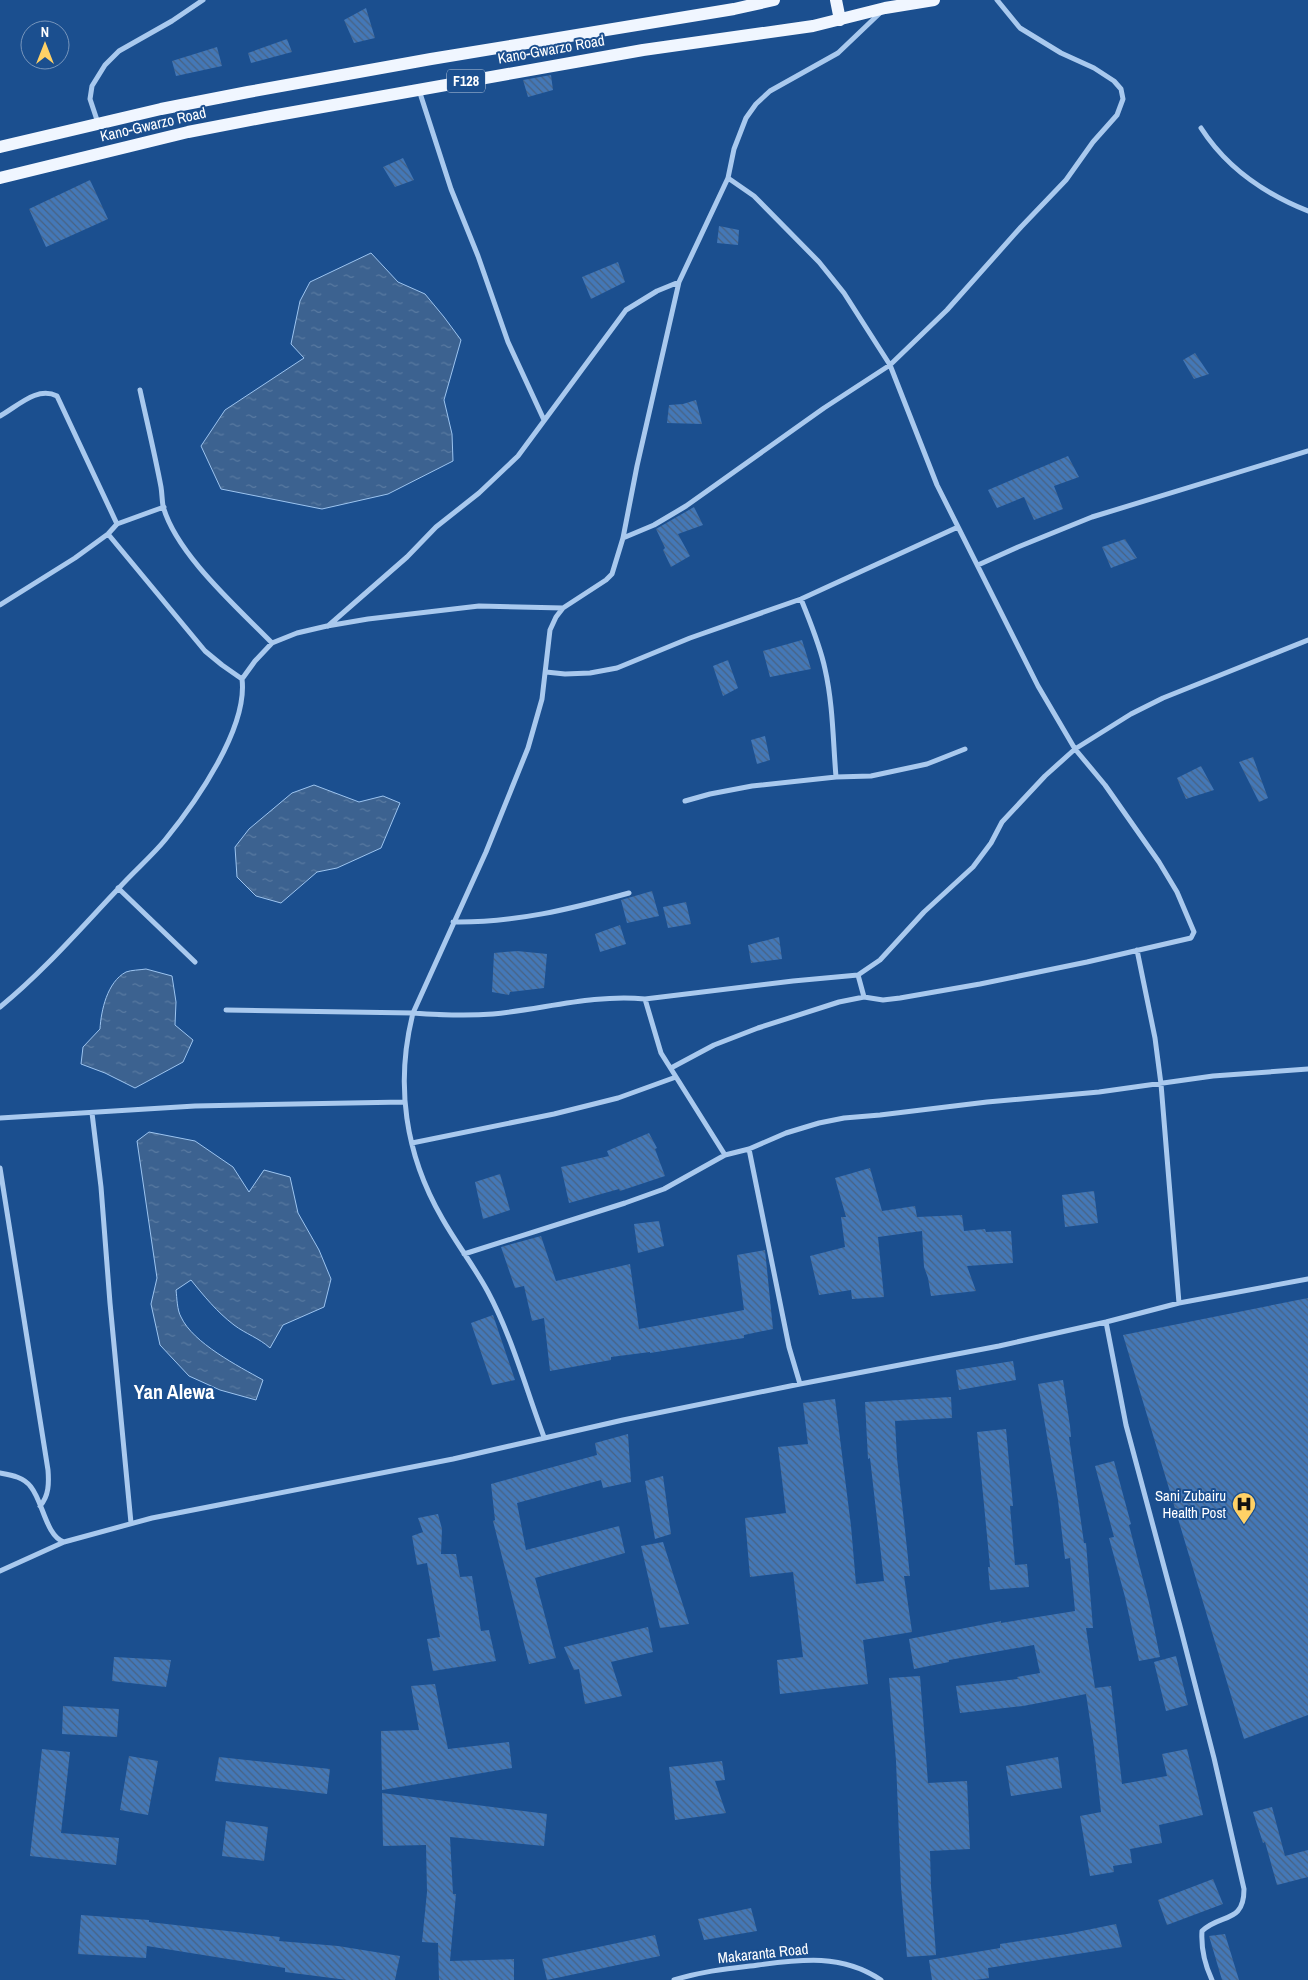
<svg xmlns="http://www.w3.org/2000/svg" width="1308" height="1980" font-family="'Archivo Narrow',sans-serif">
  <defs>
    <pattern id="water-ripples" width="26" height="14" patternUnits="userSpaceOnUse" patternTransform="scale(1.25)"><rect width="26" height="14" fill="#3c6290"/><path d="M2 4q2-2 4 0t4 0M15 11q2-2 4 0t4 0" fill="none" stroke="#597aa1"/></pattern>
    <pattern id="building-back-hatch" width="6" height="6" patternUnits="userSpaceOnUse" patternTransform="scale(1.25)"><rect width="6" height="6" fill="#4478b7"/><path d="M-1 5l2 2M0 0l6 6M5-1l2 2" fill="none" stroke="#486282"/></pattern>
  </defs>
  <rect width="100%" height="100%" fill="#1b4f8f"/>
  <path fill="url(#water-ripples)" stroke="#9cc4f0" d="M371 253 398 282 425 294 444 317 461 340 444 400 452 434 453 461 388 494 322 509 221 489 201 446 225 410 304 358 291 344 300 301 310 282Z
    M314 785 359 802 383 796 400 803 381 848 337 868 317 872 281 903 256 896 237 877 235 847 249 829 292 793Z
    M146 969 172 976 176 1002 175 1025 193 1040 183 1062 135 1088 105 1073 81 1064 83 1047 100 1029C101 1011 107 982 126 972 131 970 140 970 146 969Z
    M149 1132 195 1141 233 1167 249 1192 264 1170 290 1177 298 1213 319 1250 331 1279 324 1307 283 1325 270 1348C259 1338 246 1334 234 1325 217 1312 204 1296 191 1280L176 1290C177 1298 177 1310 181 1317 193 1343 238 1366 263 1380L256 1400 220 1390 189 1376 160 1345 151 1304 157 1278 137 1141Z"/>
  <path fill="url(#building-back-hatch)" d="M366 8 375 38 354 43 344 20Z
    M287 39 292 52 251 63 248 53Z
    M217 47 222 66 176 76 172 61Z
    M551 75 553 90 528 97 523 80Z
    M403 158 414 180 395 187 383 167Z
    M90 180 108 219 46 247 29 209Z
    M719 226 739 230 738 245 717 243Z
    M618 262 625 282 591 299 582 277Z
    M1195 353 1209 374 1194 379 1183 360Z
    M696 400 702 424 667 423 669 405 683 404Z
    M1068 456 1079 477 1054 486 1063 509 1034 520 1024 497 997 508 988 490Z
    M694 507 703 525 678 534 690 556 671 567 663 550 665 548 656 529Z
    M1125 539 1137 558 1111 568 1102 547Z
    M802 640 811 669 770 677 763 651Z
    M728 660 738 688 723 696 713 666Z
    M765 736 770 760 757 764 751 740Z
    M1253 757 1268 798 1259 802 1239 762Z
    M1201 766 1214 790 1186 799 1177 778Z
    M652 891 659 916 627 923 621 900Z
    M686 902 691 924 668 928 663 907Z
    M620 925 626 944 600 952 595 934Z
    M779 937 782 959 751 963 748 945Z
    M517 951 547 954 544 988 510 992 509 995 492 992 494 953Z
    M649 1133 657 1148 655 1149 665 1176 620 1191 619 1189 569 1203 561 1167 609 1156 607 1151Z
    M870 1168 882 1211 915 1206 917 1217 962 1215 964 1231 985 1229 986 1232 1011 1231 1013 1263 967 1266 976 1291 931 1296 928 1278 924 1267 922 1231 878 1237 884 1297 852 1299 851 1290 819 1295 810 1256 845 1247 841 1217H846L835 1178Z
    M500 1174 510 1210 483 1219 475 1182Z
    M1094 1191 1098 1223 1065 1227 1062 1195Z
    M659 1221 664 1246 638 1253 634 1224Z
    M541 1236 556 1281 630 1264 639 1329 744 1310 737 1255 765 1250 773 1329 744 1335V1338L650 1353V1352L611 1357V1360L550 1371 544 1318 532 1321 524 1286 515 1288 501 1247Z
    M1308 1298V1715L1244 1739 1123 1335Z
    M493 1315 515 1380 492 1385 471 1323Z
    M1013 1361 1016 1380 959 1390 956 1370Z
    M1063 1380 1070 1426 1071 1437H1069L1084 1543H1086L1093 1628H1086L1095 1688 1111 1686 1122 1784 1167 1776 1162 1754 1187 1749 1203 1815 1159 1825 1162 1843 1130 1849 1132 1863 1113 1866 1114 1872 1090 1876 1080 1816 1101 1812 1094 1747 1086 1694 1023 1706 960 1713 956 1686 1018 1679 1017 1677 1040 1673 1034 1645 949 1660V1662L914 1669 909 1639 1001 1621V1623L1075 1611 1070 1558 1065 1559 1058 1500 1038 1384Z
    M951 1397 952 1418 895 1421 897 1458 910 1576H904L912 1632 863 1640 868 1684 780 1694 777 1660 803 1657 793 1572 750 1577 745 1518 786 1513 778 1447 808 1444 803 1403 835 1399 851 1526 856 1584 884 1581 870 1458 868 1459 865 1402Z
    M1006 1429 1013 1506H1010L1015 1565 1027 1564 1029 1587 990 1590 988 1567H990L977 1432Z
    M628 1434 631 1482 603 1488 601 1480 517 1503 526 1550 619 1526 625 1553 535 1578 556 1658 529 1664 493 1521 495 1520 491 1484 597 1455 595 1443Z
    M1114 1461 1131 1524 1129 1525 1149 1603 1160 1657 1139 1661 1125 1597 1109 1538 1114 1537 1095 1466Z
    M663 1476 671 1534 655 1539 645 1481Z
    M438 1514 442 1529 441 1554H456L460 1577 472 1576 481 1631 489 1630 496 1661 433 1671 427 1639 440 1637 427 1563 417 1565 412 1536 423 1532 418 1518Z
    M663 1542 689 1624 660 1628 641 1546Z
    M648 1627 653 1652 611 1662 622 1696 585 1704 579 1669 574 1670 564 1647Z
    M1176 1656 1188 1705 1166 1711 1154 1662Z
    M114 1657 171 1660 166 1687 112 1681Z
    M920 1676 928 1783 967 1781 970 1849 930 1851 931 1886 936 1955 907 1957 901 1887 896 1761 889 1678Z
    M435 1684 448 1749 509 1742 512 1768 382 1790 381 1731 419 1730 411 1686Z
    M63 1706 119 1709 117 1737 62 1734Z
    M42 1749 70 1752 61 1833 119 1838 116 1865 30 1856Z
    M129 1756 158 1761 148 1815 120 1810Z
    M219 1757 330 1769 327 1794 215 1781Z
    M1058 1757 1062 1788 1011 1796 1006 1766Z
    M722 1761 725 1780 715 1781 726 1813 675 1820 669 1767Z
    M382 1793 547 1814 544 1846 450 1837 453 1894H456L450 1961 514 1959V1980H439L438 1943 422 1942 427 1892 426 1845 383 1846Z
    M1272 1807 1285 1856 1308 1850V1877L1277 1885 1265 1842 1263 1843 1253 1812Z
    M226 1821 268 1827 264 1861 222 1856Z
    M1213 1879 1223 1904 1167 1925 1158 1900Z
    M751 1908 757 1931 704 1940 698 1919Z
    M81 1915 149 1920V1922L280 1937 279 1941 338 1946 400 1956 395 1980H347L285 1972V1968L147 1946 146 1958 78 1954Z
    M1116 1924 1122 1947 988 1968 989 1978 975 1980H932L929 1960 1000 1948V1944L1067 1934Z
    M1225 1934 1239 1980H1222L1209 1936Z
    M655 1935 660 1956 547 1980 542 1959Z"/>
  <g fill="none" stroke-linecap="round" stroke-linejoin="round">
    <path stroke="#a9c9ee" stroke-width="5" d="M419 90 451 189 478 256 508 342 544 420
      M98 123 90 99 92 86 105 65 119 51 172 21 203 0
      M1201 128C1226 167 1265 194 1308 211
      M140 390C147 422 155 455 161 487 162 493 162 500 163 506 176 554 238 608 272 643
      M0 416C18 406 37 386 57 396L117 524
      M108 534 205 651 222 665 242 679
      M623 538 654 525 686 506 824 408 890 365 947 310 1021 227 1066 180 1093 142 1117 115 1123 99 1121 89 1114 81 1094 68 1061 53 1020 28 997 0
      M978 565 1018 547 1092 517 1308 451
      M801 599C810 622 820 645 825 669 833 704 833 741 836 777
      M0 605 75 558 108 534 117 524 164 507
      M328 626 407 557 436 527 479 493 518 456 626 310 657 291 679 282
      M546 672 565 674 590 673 617 668 690 638 801 599 958 527
      M685 801 710 794 752 786 836 777 871 776 927 764 965 749
      M118 888 195 962
      M453 922C514 923 571 909 629 893
      M1137 950 1155 1038 1161 1084 1179 1303
      M858 975 864 997
      M645 999 661 1053 725 1155
      M0 1007C43 972 80 929 118 889 133 872 151 857 165 840 196 802 248 728 242 679L255 661 272 643 297 633 327 626 368 619 479 606 563 608
      M226 1010 413 1013C440 1015 467 1016 493 1014 544 1009 594 994 645 999L793 981 858 975 880 960 924 912 973 867 991 843 1002 822 1045 776 1075 749 1131 714 1163 698 1308 640
      M671 1068 714 1045 758 1028 839 1002 864 997 883 1000 900 998 980 984 1087 962 1191 938 1194 932 1177 892 1159 862 1105 785 1075 749 1038 686 937 485 890 365 844 293 819 262 754 196 728 178
      M92 1113 101 1187 110 1303 131 1523
      M0 1118 195 1106 404 1102
      M412 1143 554 1114 618 1098 676 1077
      M749 1149 789 1347 800 1384
      M0 1168 48 1470C49 1483 49 1496 40 1506
      M464 1254 625 1203 664 1189 725 1155 749 1149 786 1133 819 1123 844 1118 880 1115 987 1102 1099 1092 1213 1076 1308 1069
      M1106 1322 1126 1425 1181 1630 1214 1758 1244 1889C1244 1924 1221 1913 1202 1931 1201 1947 1205 1965 1212 1980
      M544 1437C526 1389 512 1337 488 1292 474 1266 456 1243 442 1218 405 1154 395 1084 413 1013L486 852 528 748 542 699 550 630 556 617 563 608 606 580 612 574 623 538 637 466 679 282 728 178 734 149 746 118 756 104 770 91 838 53 881 12
      M0 1473C11 1475 24 1477 31 1487 43 1502 46 1536 64 1542
      M0 1571 64 1542 152 1518 453 1459 623 1420 800 1384 999 1346 1106 1322 1179 1303 1308 1279
      M674 1980C699 1972 724 1969 750 1966 796 1960 840 1952 881 1980"/>
    <path stroke="#f0f6ff" stroke-width="12" d="M836 0 840 20
      M0 147 161 109 248 92 431 59 734 9 774 0
      M0 178 188 132 266 117 643 50 813 26 885 8 934 0"/>
  </g>
  <defs>
    <g id="hospital-pin" transform="scale(1.25)"><path d="M0 17L-7.5 6A9.5 9.5 0 1 1 7.5 6Z" fill="#ffd166" stroke="#1b4f8f"/><path d="M-5-5h3v3.5h4V-5h3V5h-3V1.5h-4V5h-3Z" fill="#111"/></g>
  </defs>
  <g fill-rule="evenodd">
    <use href="#hospital-pin" x="1244" y="1504"/>
  </g>
  <g text-anchor="middle" dominant-baseline="central" stroke-width="4" stroke-linejoin="round" paint-order="stroke">
    <rect fill="#1b4f8f" stroke="#bbcadd" stroke-width="1" x="447" y="69.5" width="38" height="23" rx="4"/>
    <g font-size="14" font-weight="bold" fill="#fff">
      <text x="466" y="81">F128</text>
    </g>
    <g font-size="15" fill="#fff" stroke="#1b4f8f">
      <text transform="translate(551 49) rotate(-10)">Kano-Gwarzo Road</text>
      <text transform="translate(153 124) rotate(-13)">Kano-Gwarzo Road</text>
      <text transform="translate(763 1953) rotate(-6)">Makaranta Road</text>
    </g>
    <g font-size="15" fill="#fff" stroke="#1b4f8f" text-anchor="end">
      <text x="1226" y="1495">Sani Zubairu<tspan x="1226" dy="17">Health Post</tspan></text>
    </g>
    <g font-size="20" font-weight="bold" fill="#fff" stroke="#1b4f8f">
      <text x="174" y="1391">Yan Alewa</text>
    </g>
  </g>
  <g transform="translate(45 45)"><circle r="24" fill="#1b4f8f" stroke="#7695bc"/>
  <path d="M0-4L9 19L0 12L-9 19Z" fill="#ffd166"/>
  <text y="-8" font-size="14" font-weight="bold" text-anchor="middle" fill="#ffffff">N</text>
  </g>
</svg>
